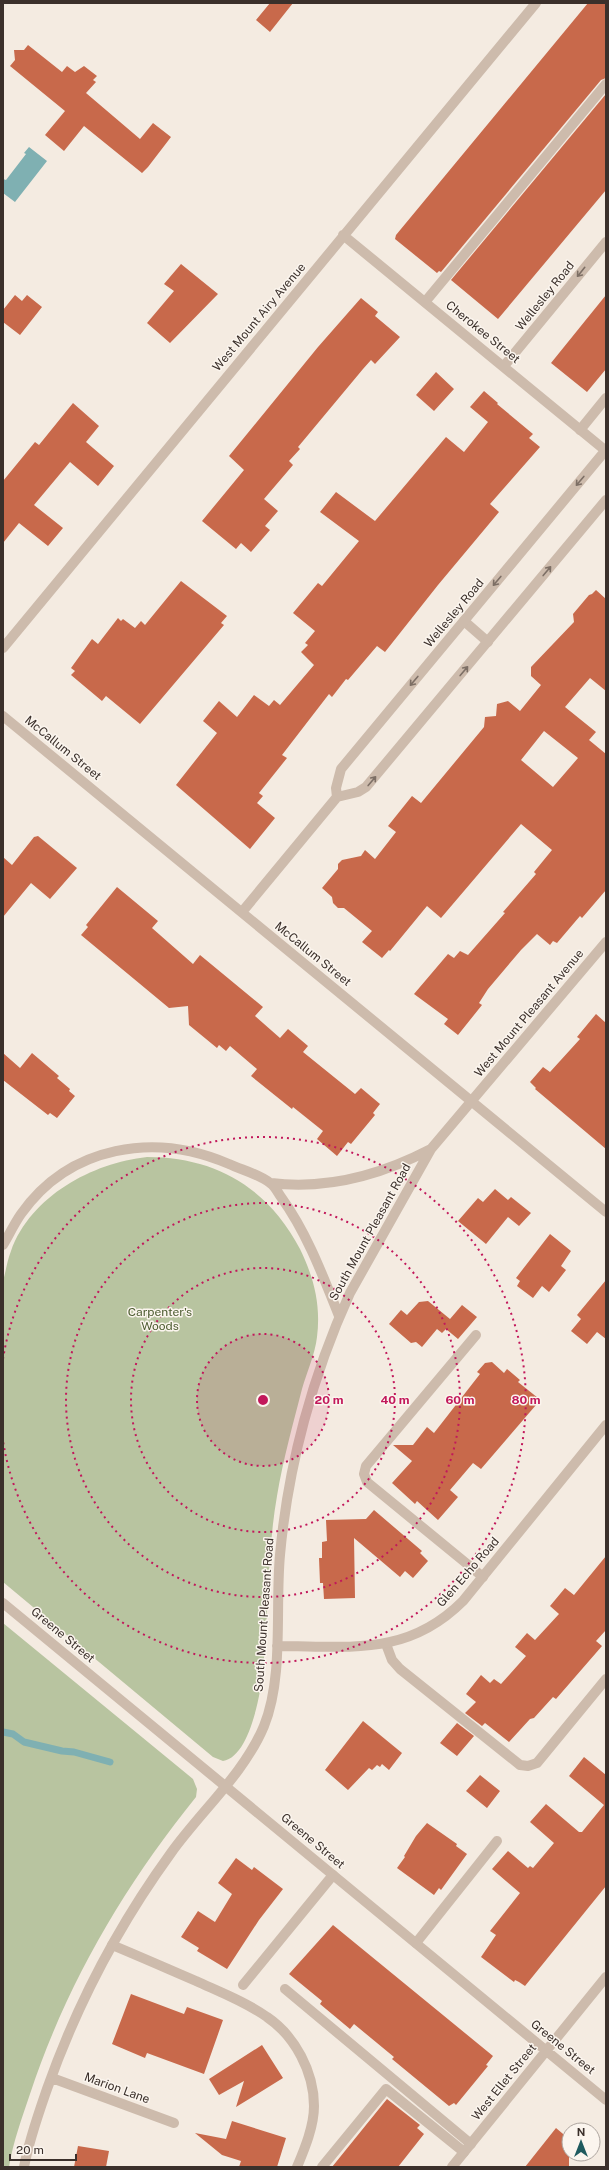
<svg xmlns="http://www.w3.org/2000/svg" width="609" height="2170" font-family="'Public Sans',sans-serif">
  <rect width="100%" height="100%" fill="#f4ebe1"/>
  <path fill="#b8c4a0" d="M147 1157C216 1157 268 1188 300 1249 314 1278 321 1305 317 1337 315 1354 307 1372 302 1389 293 1424 283 1460 277 1496 267 1553 269 1611 263 1669 261 1692 250 1757 223 1761L213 1757 3 1582V1281C6 1271 7 1261 11 1251 31 1196 92 1163 147 1157Z
    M3 1623 193 1779 197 1789 196 1797C124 1886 66 1985 30 2094 22 2118 13 2142 9 2167H3Z"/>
  <path fill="#7fb0b2" d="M29 147 47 161 15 202 3 193V179L6 180 26 154 24 153Z"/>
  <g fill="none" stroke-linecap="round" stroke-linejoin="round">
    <path stroke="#7fb0b2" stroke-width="7" d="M3 1732 13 1734 24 1742 62 1751 74 1752 110 1762"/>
  </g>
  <path fill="#c8694b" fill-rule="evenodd" d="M270 3H293L270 32 256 20Z
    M588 3H606V78L601 80 441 272 439 271 437 273 395 239 396 235Z
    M28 45 62 72 67 66 75 72 84 66 97 76 93 80 96 82 86 93 140 139 153 123 171 137 148 167 142 173 84 126 64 151 45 135 65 111 10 66 15 60 14 50H24Z
    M606 94V190L498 319 451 280Z
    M181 264 218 294 170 343 147 323 174 291 164 284Z
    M15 295 22 301 27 295 42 307 20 335 3 322V310Z
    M606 295V369L587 392 551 363Z
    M361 298 378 312 375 316 400 337 375 364 371 360 363 369 298 447 300 449 289 461 293 465 264 499 278 511 265 526 270 530 251 552 241 543 236 549 202 521 244 470 229 456 318 347Z
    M436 372 454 389 434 411 416 395Z
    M484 391 498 403 497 404 533 434 529 438 540 447 490 504 499 512 438 585 385 652 377 646 348 680 346 679 332 697 329 694 282 755 287 758 259 793 263 796 257 803 275 818 250 849 176 785 217 733 203 721 219 701 237 717 254 695 269 706 274 700 280 705 314 665 301 652 308 645 305 643 315 631 293 613 318 583 322 586 359 541 320 512 336 492 375 521 446 437 464 452 488 422 470 407Z
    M73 403 99 426 86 442 114 466 98 486 70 462 34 505 63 528 48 546 19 523 3 543V481L35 442 39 445Z
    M181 581 227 616 221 623 224 625 140 724 106 696 102 701 71 675 75 671 71 668 92 639 98 644 118 618 121 621 123 619 135 628 141 621 145 625Z
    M596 590 606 599V691L590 678 565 707 596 732 589 740 606 754V890L582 918 580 916 557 943 553 941 550 945 537 934 521 950 488 989 479 1003 482 1005 458 1035 444 1024 448 1019 414 994 448 954 454 958 460 951 468 955 505 913 503 912 536 874 534 872 552 850 521 824 441 918 427 906 390 951 389 950 382 958 362 942 372 931 344 908H338L333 903 332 897 322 888 338 869V864L342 860 361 856 365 850 375 859 396 832 388 826 412 796 421 803 484 727 485 717 496 716 497 704 508 701 520 711 541 685 531 676V667L574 622 573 614 589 595 592 594ZM544 731 578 758 553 787 521 760Z
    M38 836 77 868 50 899 31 883 3 917V857L12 865 34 837Z
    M117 887 158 921 152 928 193 964 200 955 263 1007 255 1016 280 1038 288 1029 308 1046 303 1052 355 1094 361 1088 380 1104 373 1113 375 1115 351 1144 348 1142 337 1156 317 1139 323 1131 293 1107 292 1109 251 1076 257 1069 230 1046 226 1051 219 1045 217 1048 189 1025 188 1006 169 1008 81 935 88 927 86 925Z
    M596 1014 606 1023V1149L535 1089 536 1088 530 1082 543 1067 550 1072 580 1039 577 1037Z
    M3 1053 20 1068 32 1053 59 1076 57 1078 70 1089 69 1091 75 1096 57 1118 50 1113 48 1115 3 1080Z
    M495 1189 508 1200 511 1197 531 1213 519 1226 508 1217 486 1244 458 1221 478 1198 483 1202Z
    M550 1234 571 1251 561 1266 566 1270 549 1292 542 1286 533 1298 517 1286 520 1281 516 1278Z
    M606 1280V1339L597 1332 587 1344 571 1331 581 1319 577 1315Z
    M428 1301 450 1319 462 1305 477 1317 458 1339 446 1329 442 1333 437 1329 422 1347 416 1342 411 1343 389 1324 401 1310 407 1315 419 1302Z
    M492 1362 504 1373 507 1369 520 1380 518 1382 538 1398 534 1404 536 1405 481 1469 473 1463 450 1490 458 1497 438 1520 417 1501 415 1504 392 1483 412 1461 393 1445H413L427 1427 434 1433 480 1374 477 1372 485 1363Z
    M374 1510 422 1551 420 1553 428 1561 413 1578 405 1571 400 1577 354 1538 355 1598 324 1599 323 1583H320L319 1558H322V1542L327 1541 326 1520 366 1519Z
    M606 1556V1630L596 1641 602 1646 556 1699 553 1697 534 1718 530 1719 509 1742 485 1723 482 1726 465 1713 476 1702 466 1694 481 1675 490 1683 494 1679 501 1684 526 1656 515 1647 527 1633 535 1640 559 1614 550 1606 565 1588 574 1595Z
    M363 1721 402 1753 389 1770 382 1764 380 1767 377 1765 372 1770 369 1768 348 1790 325 1770Z
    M457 1723 474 1736 457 1756 440 1743Z
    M584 1757 606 1775V1886L525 1986 519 1982 515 1980 514 1982 481 1957 496 1935 490 1931 520 1893 492 1869 508 1851 528 1868 530 1866 533 1868 554 1843 530 1822 546 1804 579 1832H582L604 1805 569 1776Z
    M480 1775 500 1791 487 1808 466 1791Z
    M427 1823 457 1844 456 1846 467 1854 441 1890 439 1888 434 1895 397 1868 405 1857 404 1856 416 1836Z
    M236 1858 252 1870 254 1867 283 1889 259 1920 227 1969 197 1951 199 1948 181 1937 198 1911 215 1922 232 1894 218 1883Z
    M333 1925 493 2056 486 2065 488 2066 456 2105 454 2103 449 2106 392 2059 394 2057 354 2024 350 2029 320 2004 322 2001 289 1974Z
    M131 1994 184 2014 187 2007 223 2020 204 2074 147 2053 145 2058 112 2044Z
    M262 2045 283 2078 236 2107 244 2081 219 2095 209 2079Z
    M387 2099 420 2125 417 2128 424 2134 398 2167H332Z
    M232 2121 286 2138 277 2167H239L241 2161 222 2155 195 2133 226 2139Z
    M556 2128 569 2139V2167H525Z
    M78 2146 109 2151 106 2167H74Z"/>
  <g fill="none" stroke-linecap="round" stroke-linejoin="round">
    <path stroke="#cdbbac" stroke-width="10" d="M425 302 606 84
      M580 430 606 398
      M464 621 488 642
      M476 1335 366 1466 364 1474 367 1482 483 1577
      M386 1644 392 1660 400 1669 520 1765 528 1766 537 1763 606 1679
      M416 1943 497 1841
      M112 1945C141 1957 168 1969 196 1981 220 1992 246 2002 267 2017 295 2036 314 2072 314 2106 314 2126 305 2148 297 2167
      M243 1985 333 1875
      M285 1989 471 2144
      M322 2167 386 2089 464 2152"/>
    <path stroke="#cdbbac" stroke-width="10" d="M343 235 606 451
      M504 366 606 242
      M3 648 536 3
      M3 716 606 1212
      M337 797 336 788 341 769 605 451
      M242 912 337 797 358 792 366 787 606 500
      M271 1183C328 1190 381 1175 431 1149L606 942
      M3 1245C9 1235 14 1224 21 1214 70 1145 155 1132 229 1164 242 1170 259 1174 270 1183 275 1186 278 1193 281 1197 307 1233 323 1276 339 1316
      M3 1603 606 2100
      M277 1646C349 1646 407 1657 463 1601L606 1425
      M52 2078 174 2123
      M24 2167C29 2140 38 2115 47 2089 77 2004 118 1926 171 1853 201 1811 244 1774 264 1726 284 1677 275 1608 280 1555 288 1465 313 1374 350 1293L431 1149
      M452 2167 606 1977"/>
  </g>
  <defs><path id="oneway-shaft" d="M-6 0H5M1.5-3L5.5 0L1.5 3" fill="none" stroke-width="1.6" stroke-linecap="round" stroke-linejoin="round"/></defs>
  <g stroke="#7d6f65">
    <use href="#oneway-shaft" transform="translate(581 272) rotate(129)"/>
    <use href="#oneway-shaft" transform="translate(580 481) rotate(130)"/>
    <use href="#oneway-shaft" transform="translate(547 571) rotate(-50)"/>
    <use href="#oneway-shaft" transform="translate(497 581) rotate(130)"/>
    <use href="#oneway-shaft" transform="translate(464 671) rotate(-50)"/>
    <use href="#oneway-shaft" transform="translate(414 681) rotate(130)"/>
    <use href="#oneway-shaft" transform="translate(372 781) rotate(-50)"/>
  </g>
  <circle cx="263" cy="1400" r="66" fill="#c2185b" fill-opacity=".12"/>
  <g fill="none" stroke="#c2185b" stroke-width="2" stroke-dasharray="2 4">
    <circle cx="263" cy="1400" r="66"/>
    <circle cx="263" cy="1400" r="132"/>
    <circle cx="263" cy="1400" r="197"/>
    <path d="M3 1359A263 263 0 1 1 3 1441"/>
  </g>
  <g text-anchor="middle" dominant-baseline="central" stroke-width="3" stroke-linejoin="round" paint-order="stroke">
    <g font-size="12" fill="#3b302b" stroke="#fbf5ee">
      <text transform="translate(545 296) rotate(-51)">Wellesley Road</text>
      <text transform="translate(259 317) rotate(-50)">West Mount Airy Avenue</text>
      <text transform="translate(483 332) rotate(39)">Cherokee Street</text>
      <text transform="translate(454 613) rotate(-50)">Wellesley Road</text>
      <text transform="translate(63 748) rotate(39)">McCallum Street</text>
      <text transform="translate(313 954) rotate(39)">McCallum Street</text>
      <text transform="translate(529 1013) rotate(-50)">West Mount Pleasant Avenue</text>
      <text transform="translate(370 1232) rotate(-61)">South Mount Pleasant Road</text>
      <text transform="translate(468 1572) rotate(-49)">Glen Echo Road</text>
      <text transform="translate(264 1615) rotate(-86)">South Mount Pleasant Road</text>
      <text transform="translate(63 1635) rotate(40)">Greene Street</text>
      <text transform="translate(313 1841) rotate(40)">Greene Street</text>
      <text transform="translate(563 2047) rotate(39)">Greene Street</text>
      <text transform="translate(504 2082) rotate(-51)">West Ellet Street</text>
      <text transform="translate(117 2088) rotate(20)">Marion Lane</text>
    </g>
    <g font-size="12" fill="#4a5a2e" stroke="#fbf5ee">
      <text x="160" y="1312">Carpenter's<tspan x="160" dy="14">Woods</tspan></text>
    </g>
  </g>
  <circle cx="263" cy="1400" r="6" fill="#c2185b" stroke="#fbf5ee" stroke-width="2"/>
  <g font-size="12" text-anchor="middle" font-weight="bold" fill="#c2185b" stroke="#fbf5ee" stroke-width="3" stroke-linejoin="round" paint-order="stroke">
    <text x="329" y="1404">20 m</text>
    <text x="395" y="1404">40 m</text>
    <text x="460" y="1404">60 m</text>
    <text x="526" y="1404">80 m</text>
  </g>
  <rect width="609" height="2170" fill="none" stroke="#3b302b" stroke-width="8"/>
  <g transform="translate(581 2142)"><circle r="19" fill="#fbf5ee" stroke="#aea6a0"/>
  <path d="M0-3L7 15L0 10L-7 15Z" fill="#1f5a5e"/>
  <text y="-6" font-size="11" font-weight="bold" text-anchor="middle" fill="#3b302b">N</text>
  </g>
  <path d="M10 2154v6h66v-6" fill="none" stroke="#3b302b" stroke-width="2"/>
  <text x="16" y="2154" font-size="12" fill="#3b302b" stroke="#fbf5ee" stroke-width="3" paint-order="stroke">20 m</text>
</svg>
